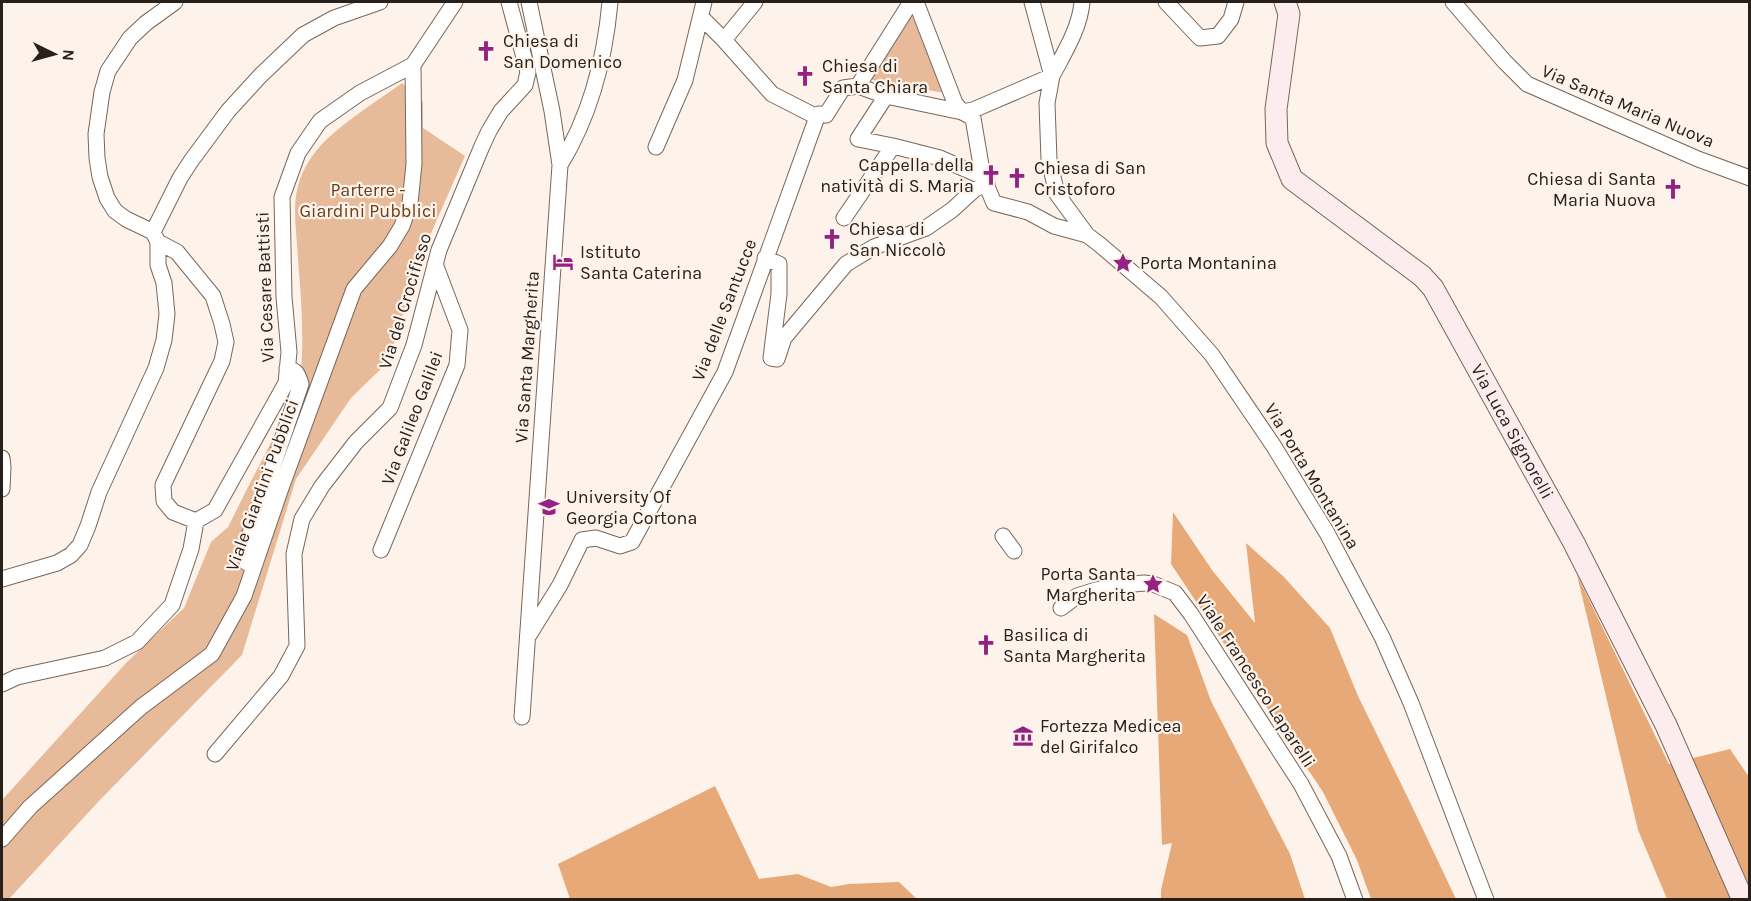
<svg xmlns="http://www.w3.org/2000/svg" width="1751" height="901" font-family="Karla,sans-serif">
  <rect width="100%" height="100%" fill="#fef3ea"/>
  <path fill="#e7bb99" d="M910 10 944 93 867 79Z
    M402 83 423 102V128L465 156 421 256 388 362 351 398 296 479 242 655 98 802 9 899 2 900V800L126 663 184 608 211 542 228 527C243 497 258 467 274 437 284 416 299 393 301 370 304 335 301 295 298 260 296 218 287 188 316 151 335 127 376 102 402 83Z"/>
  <path fill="#e7a977" d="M1173 512 1212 570 1255 623 1246 543 1283 576 1330 628 1358 696 1409 800 1456 899H1371L1357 860 1323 792 1171 564Z
    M1577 575 1669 764 1730 749 1749 777V899H1667L1638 830Z
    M1154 614 1187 635 1211 701 1290 854 1305 899H1161V890L1172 843 1162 845Z
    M715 786 759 879 798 874 831 887 849 884 899 882 917 899H570L558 864Z"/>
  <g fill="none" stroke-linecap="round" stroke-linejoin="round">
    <g stroke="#77665a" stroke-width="17">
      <path id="street" d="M175 2 146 23 130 38 108 71 102 92 96 134 97 158 100 177 107 198 115 211 126 219 153 232 158 242 177 252 213 296 222 324 226 342 222 361 163 485 164 501 173 512 196 521 215 510 286 383 289 352 284 297 282 197 298 153 320 121 360 93 413 65 455 2
        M911 2 858 86 886 96 962 112
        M916 2 955 103 962 112
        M1032 2 1052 76 1047 103 1049 160 1057 194 1087 235
        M1166 2 1200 38 1218 36 1231 19 1236 2
        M1453 2 1504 61 1527 84 1698 159 1750 178
        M701 17 724 40 772 94 817 117
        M724 40 755 2
        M1052 76 973 110 962 112 973 118 983 177 994 203 1028 212 1054 226 1087 235 1099 244 1161 297 1212 355 1273 445 1327 533 1382 637 1411 703 1486 900
        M1052 76C1064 53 1080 28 1082 2
        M886 96 858 139 893 146 940 158 983 177
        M656 147 685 80 704 2
        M560 165C590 116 605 58 610 2
        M844 218 893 146
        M153 232 180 178 191 161 228 111 260 76 303 35 334 18 380 2
        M765 258 779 264V294L771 358 777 359 784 338 846 264 874 247 926 228 952 210 975 189 987 184
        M2 458 3 467 2 489
        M1003 536 1014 551
        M381 550 457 365 460 330 435 264
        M254 566 247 563 245 548 301 384C298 375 297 370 287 368
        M2 579 57 563 71 555 80 545 88 526 99 492 156 368 164 340 167 314 164 283 158 265V242
        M1061 608 1077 596 1096 590 1113 586 1144 583 1153 584 1175 593 1191 614 1301 784 1339 856 1355 900
        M529 635 560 585 582 540 596 538 620 546 632 542 725 372 817 117 819 114 826 115 843 88 858 86
        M2 684 17 677 105 658 137 642 172 605 191 549 196 521
        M522 717 560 165 552 111 529 2
        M215 754 281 676 297 646 294 554 302 519 322 486 356 442 390 408 414 345 439 250 482 146 489 131 501 111 525 85 528 72 509 2
        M2 839 30 807 141 707 212 654 244 596 281 488 354 289 390 246 402 226 410 203 414 164 413 65"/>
    </g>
    <g stroke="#77665a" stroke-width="23">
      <g id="secondary">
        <path id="s1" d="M1285 2 1289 14 1276 109 1277 143 1292 179 1422 276 1433 288 1574 543 1666 725 1743 900"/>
      </g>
    </g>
    <use href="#street" stroke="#fff" stroke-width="15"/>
    <use href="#secondary" stroke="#fcecee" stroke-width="21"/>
  </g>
  <defs>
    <g id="church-bare" transform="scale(1.62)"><path d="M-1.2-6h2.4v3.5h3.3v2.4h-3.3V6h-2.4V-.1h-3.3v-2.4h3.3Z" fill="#942282" stroke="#fef3ea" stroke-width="2.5" paint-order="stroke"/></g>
    <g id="hotel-bare" transform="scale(1.62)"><path d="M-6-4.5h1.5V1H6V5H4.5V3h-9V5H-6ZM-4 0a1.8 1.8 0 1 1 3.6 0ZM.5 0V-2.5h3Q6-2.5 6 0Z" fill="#942282" stroke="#fef3ea" stroke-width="2.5" paint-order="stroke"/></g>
    <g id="sight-bare" transform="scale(1.62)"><path d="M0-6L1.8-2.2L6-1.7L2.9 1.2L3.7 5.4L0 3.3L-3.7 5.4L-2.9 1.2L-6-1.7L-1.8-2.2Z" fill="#942282" stroke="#fef3ea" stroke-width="2.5" paint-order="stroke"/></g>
    <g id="university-bare" transform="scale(1.62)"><path d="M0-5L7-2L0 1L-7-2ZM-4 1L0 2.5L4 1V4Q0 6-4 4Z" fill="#942282" stroke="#fef3ea" stroke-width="2.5" paint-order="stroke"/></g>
    <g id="museum-bare" transform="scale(1.62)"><path d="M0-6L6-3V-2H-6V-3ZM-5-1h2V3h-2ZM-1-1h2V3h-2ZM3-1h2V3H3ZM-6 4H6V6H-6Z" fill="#942282" stroke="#fef3ea" stroke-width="2.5" paint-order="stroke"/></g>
  </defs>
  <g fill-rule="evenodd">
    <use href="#church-bare" x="486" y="51"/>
    <use href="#church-bare" x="805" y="76"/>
    <use href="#church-bare" x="991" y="175"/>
    <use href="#church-bare" x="1017" y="178"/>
    <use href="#church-bare" x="1673" y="189"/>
    <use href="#church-bare" x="832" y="239"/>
    <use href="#hotel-bare" x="563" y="262"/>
    <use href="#sight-bare" x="1123" y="263"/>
    <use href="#university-bare" x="549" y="507"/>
    <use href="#sight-bare" x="1153" y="584"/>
    <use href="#church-bare" x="986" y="645"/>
    <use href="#museum-bare" x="1023" y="736"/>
  </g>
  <g text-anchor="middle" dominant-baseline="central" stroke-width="4.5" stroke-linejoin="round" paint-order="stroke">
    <g font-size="18" fill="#27201b" stroke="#fef3ea" text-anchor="start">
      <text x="503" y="41">Chiesa di<tspan x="503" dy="21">San Domenico</tspan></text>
      <text x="822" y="66">Chiesa di<tspan x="822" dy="21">Santa Chiara</tspan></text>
      <text x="974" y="165" text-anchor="end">Cappella della<tspan x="974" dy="21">natività di S. Maria</tspan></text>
      <text x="1034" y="168">Chiesa di San<tspan x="1034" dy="21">Cristoforo</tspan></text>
      <text x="1656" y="179" text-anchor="end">Chiesa di Santa<tspan x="1656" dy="21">Maria Nuova</tspan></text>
      <text x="849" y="229">Chiesa di<tspan x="849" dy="21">San Niccolò</tspan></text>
      <text x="580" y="252">Istituto<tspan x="580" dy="21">Santa Caterina</tspan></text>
      <text x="1140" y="263">Porta Montanina</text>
      <text x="566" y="497">University Of<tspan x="566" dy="21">Georgia Cortona</tspan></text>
      <text x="1136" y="574" text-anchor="end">Porta Santa<tspan x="1136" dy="21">Margherita</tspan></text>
      <text x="1003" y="635">Basilica di<tspan x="1003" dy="21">Santa Margherita</tspan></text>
      <text x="1040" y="726">Fortezza Medicea<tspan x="1040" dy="21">del Girifalco</tspan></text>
    </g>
    <g font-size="18" fill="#27201b" stroke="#fef3ea">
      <text transform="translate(1628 106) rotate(23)">Via Santa Maria Nuova</text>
      <text transform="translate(265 287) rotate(-92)">Via Cesare Battisti</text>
      <text transform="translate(405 301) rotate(-73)">Via del Crocifisso</text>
      <text transform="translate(724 310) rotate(-69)">Via delle Santucce</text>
      <text transform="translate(527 357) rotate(-86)">Via Santa Margherita</text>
      <text transform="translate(412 418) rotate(-69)">Via Galileo Galilei</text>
      <text stroke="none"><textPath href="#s1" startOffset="524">Via Luca Signorelli</textPath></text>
      <text transform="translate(1312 476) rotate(59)">Via Porta Montanina</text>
      <text transform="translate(262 485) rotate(-70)">Viale Giardini Pubblici</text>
      <text transform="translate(1256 681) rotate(57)">Viale Francesco Laparelli</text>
    </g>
    <g font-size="18" fill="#673e18" stroke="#fef3ea">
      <text x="368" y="190">Parterre -<tspan x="368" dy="21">Giardini Pubblici</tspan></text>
    </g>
  </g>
  <rect width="1751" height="901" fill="none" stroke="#27201b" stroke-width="6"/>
  <g transform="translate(54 54) rotate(95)" stroke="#fef3ea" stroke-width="4.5" paint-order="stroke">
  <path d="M0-4.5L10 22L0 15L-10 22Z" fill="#27201b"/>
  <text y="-9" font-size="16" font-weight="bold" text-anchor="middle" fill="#27201b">N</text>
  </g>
</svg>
